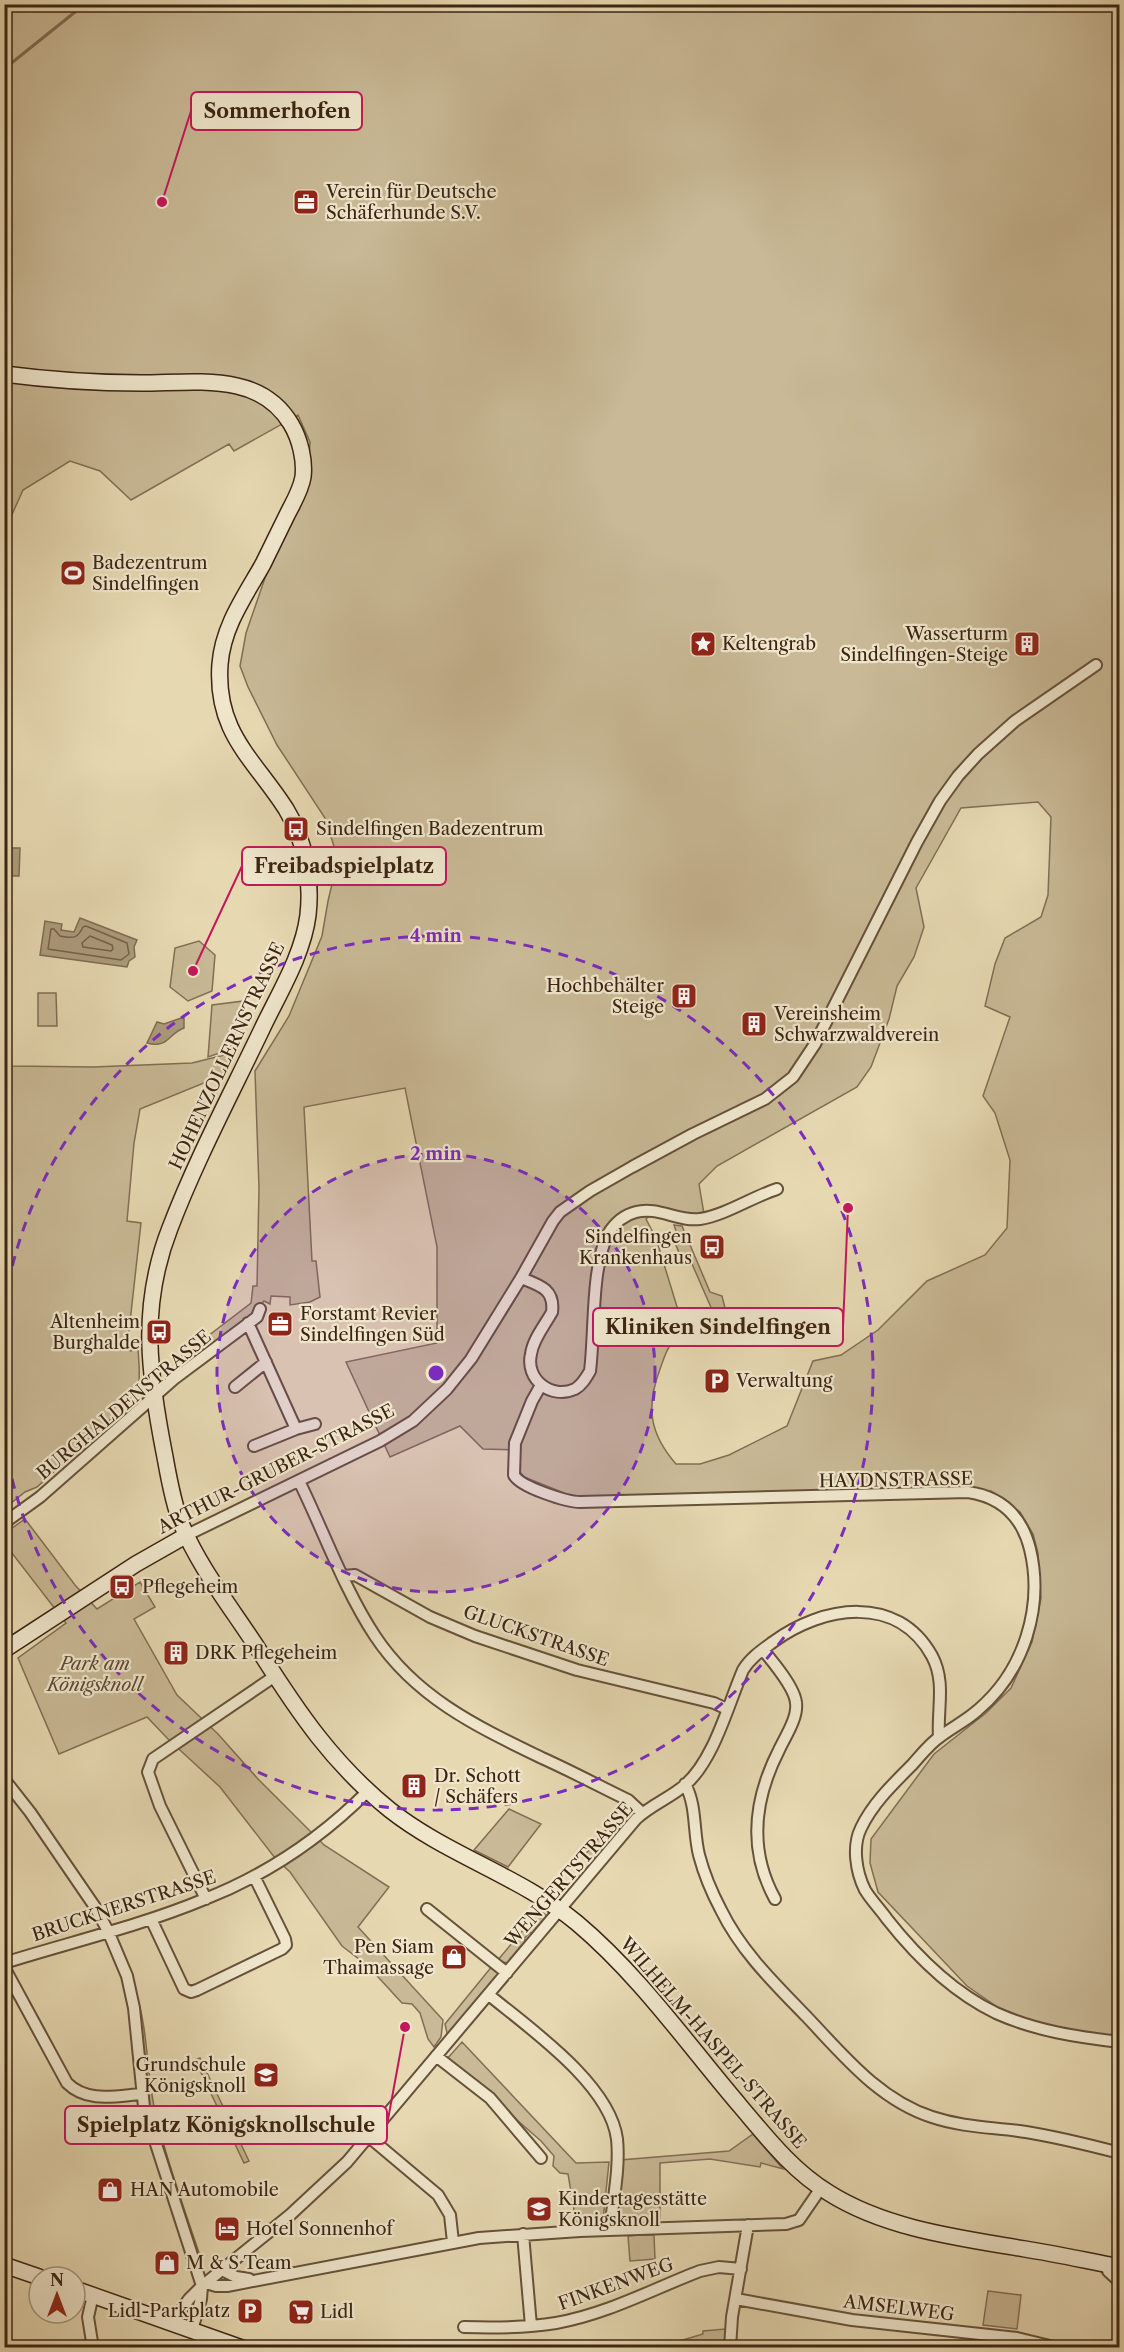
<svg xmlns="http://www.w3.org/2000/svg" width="1124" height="2352" font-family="'Libre Caslon Text',serif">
  <rect width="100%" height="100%" fill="#e6d8b1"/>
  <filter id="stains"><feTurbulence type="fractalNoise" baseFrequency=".00333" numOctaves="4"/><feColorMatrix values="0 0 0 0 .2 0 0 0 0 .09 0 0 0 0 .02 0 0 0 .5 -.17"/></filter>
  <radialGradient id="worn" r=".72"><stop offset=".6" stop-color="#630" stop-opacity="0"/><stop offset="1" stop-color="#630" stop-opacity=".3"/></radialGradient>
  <path fill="#c9b996" stroke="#826e55" stroke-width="1.5" fill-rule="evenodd" d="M4 5H1119V2036L1064 2031 1006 2013 967 1986 878 1892 870 1863 871 1839 934 1754 986 1713 1011 1688 1032 1642 1041 1598 1038 1553 1033 1534 1020 1512 991 1491 989 1493 574 1497 524 1477 520 1472 518 1450 483 1449 460 1426 390 1457 346 1362 437 1343V1247L405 1088 304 1107 312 1261H316L320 1297 310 1302 290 1305V1297L271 1296 270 1304 264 1301 249 1317 180 1368 174 1362 251 1303 253 1286H257L259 1188 255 1071 289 1016 322 936 328 901 338 859 325 818 277 745 248 687 240 666 246 633 265 578 307 491 310 442 298 415 234 451 229 444 131 500 100 471 70 461 23 490 5 530ZM1038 802 1051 817 1048 895 1041 917 1005 938 995 964 985 1006 1010 1017 983 1096 995 1113 1010 1160 1007 1228 985 1255 927 1281 878 1330 841 1355 813 1361 787 1426 729 1455 700 1464H676C649 1433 646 1407 660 1369 667 1350 667 1344 685 1333L656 1238 646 1219 660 1207 690 1214H704L699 1184 717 1166 857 1087 871 1067 889 1019 897 986 914 957 924 927 916 888 961 808Z
    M199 941 215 955 212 991 188 1001 170 987 175 948Z
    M38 993H56L57 1026H38Z
    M244 1001 231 1049 208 1057 212 1005Z
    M236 1052 226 1074 140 1109 134 1143 127 1221 141 1223 128 1340H122V1343L131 1351 135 1347 138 1348C139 1369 143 1389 130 1407L115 1405 113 1417 37 1487 25 1492 5 1508V1058L11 1066 93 1067 192 1063Z
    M674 1225 682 1226 710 1292 722 1296 726 1312 732 1316 726 1323 714 1324 706 1316 713 1312 689 1257 680 1255 673 1238 679 1240Z
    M25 1519 75 1585 97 1609 140 1582 155 1607 134 1619 177 1695 218 1734 258 1779 324 1845 389 1887 358 1927 443 2020 441 2037 434 2047 428 2039 420 2013 412 2004 402 2003 368 1966 342 1946 290 1872 275 1858 220 1787 168 1739 147 1717 59 1754 18 1658 66 1623 5 1544V1533Z
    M625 1807 628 1815 627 1821 591 1863 583 1857Z
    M509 1809 541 1824 508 1867 474 1850Z
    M540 1910 547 1916 533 1934 530 1932 524 1939 526 1941 508 1963 497 1961Z
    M493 1965 499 1974 448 2037 445 2024Z
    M136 1993C149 2033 146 2075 156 2116 168 2166 187 2216 203 2265L200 2268 152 2119 146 2090 140 2016Z
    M462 2042 576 2163 609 2162 603 2220 576 2222 568 2174 560 2173 553 2166 554 2156 541 2141 447 2059Z
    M200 2058 249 2161 244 2163 195 2060Z
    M753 2134 783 2169 761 2163 760 2167 710 2159 660 2163V2218L623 2220 617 2217 620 2160 729 2151Z
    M638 2235H654L655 2259 630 2261 628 2236Z
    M988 2291 1021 2295 1017 2329 983 2325Z
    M725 2329V2347L656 2348 703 2334V2331Z"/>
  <path fill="#ac9b7c" stroke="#7f6b52" stroke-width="1.5" d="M5 848H20L19 876H5Z
    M80 918 137 940 134 947 135 957 129 961 127 967 40 955 45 921 62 924 61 930 74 932Z
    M184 1017V1028C169 1033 168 1049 147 1043L157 1022 164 1024Z"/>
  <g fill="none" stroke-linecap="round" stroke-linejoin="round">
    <path stroke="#746048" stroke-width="1.5" d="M86 926 127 943 129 954 121 960 48 949 51 929H54L60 936C72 938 77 940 83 927Z
      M90 936 112 945 113 949 111 951 83 947 82 943Z"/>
    <path stroke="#7f6b52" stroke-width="3" d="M4 76 9 65 85 4"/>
    <g stroke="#66513b" stroke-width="14">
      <path id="street" d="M521 1278C539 1285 555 1289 552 1312 545 1325 533 1339 531 1354 525 1379 551 1400 575 1389 582 1385 586 1378 590 1371 595 1332 591 1268 608 1234 614 1224 624 1215 636 1212 658 1206 678 1222 700 1219 726 1215 752 1197 777 1189
        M248 1323 296 1429
        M541 1385 532 1401 515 1443 514 1475C520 1487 567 1502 580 1502L968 1492C1002 1497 1022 1517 1030 1549 1044 1607 1024 1671 978 1710 967 1720 953 1727 941 1736 930 1743 921 1755 912 1765 893 1784 873 1803 861 1828 852 1846 856 1872 865 1890 871 1900 880 1909 887 1919 917 1957 952 1992 996 2013 1036 2031 1077 2037 1120 2042
        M235 1387 266 1362
        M254 1446 296 1429 315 1424
        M299 1481C324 1532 344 1589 375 1636 416 1698 478 1727 542 1758 571 1771 599 1786 628 1800L642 1813
        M4 1523 40 1497 174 1379 257 1317 260 1309
        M187 1535 380 1441 413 1421 447 1389 471 1359 521 1278 553 1221 560 1212 590 1191 632 1167 693 1134 765 1099 793 1077 815 1044 917 842 940 801 958 776 978 754 1015 721 1096 665
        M343 1576 355 1575 430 1617 475 1636 577 1670 714 1703 727 1709
        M763 1650C773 1662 795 1688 796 1703 798 1718 785 1737 779 1750 754 1799 748 1850 775 1899
        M4 1779 30 1812 95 1907 108 1931 127 1976 134 2008 144 2107 202 2286 201 2299 192 2330
        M685 1784C697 1806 693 1831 699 1855 704 1874 712 1893 721 1910 741 1951 774 1983 806 2016 843 2055 879 2100 932 2117 965 2128 994 2127 1026 2132 1058 2137 1089 2145 1120 2153
        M206 1899 160 1806 148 1772 153 1759 275 1676
        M427 1909 507 1973
        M151 1919 184 1989 191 1992 197 1990 282 1949 286 1945 285 1939 254 1876
        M4 1963C71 1942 140 1926 205 1899 266 1875 322 1837 368 1791
        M4 1967 67 2083C87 2103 115 2096 141 2094
        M489 1995C529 2028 610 2084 617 2139 620 2168 613 2200 610 2230
        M436 2056 490 2098 541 2158
        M369 2137 438 2195 450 2215 453 2242
        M523 2234 531 2326
        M1108 2264V2271L1120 2282
        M222 2270 236 2277 249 2279
        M206 2283 216 2286H227L479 2238 580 2231 786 2224 799 2220 821 2188
        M93 2295 88 2317 93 2348
        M736 2299 852 2320 1017 2338 1058 2348
        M172 2323 189 2299 202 2286 290 2215 347 2162 636 1819C651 1805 670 1798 685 1785 714 1760 728 1705 743 1670 750 1658 762 1650 773 1642 822 1606 897 1593 932 1656 946 1682 937 1709 939 1737
        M464 2327C495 2328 526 2328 556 2323 607 2314 653 2289 700 2271L719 2267 741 2269
        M204 2348 208 2335
        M730 2348 732 2317 748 2225"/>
    </g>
    <g stroke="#3c2414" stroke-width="18">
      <path id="secondary" d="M4 374C50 380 95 383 141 383 172 383 206 379 237 386 260 391 279 404 291 424 300 439 305 460 303 477 301 490 293 503 287 515 279 531 271 548 263 564 245 596 223 626 220 664 215 732 253 758 286 809 305 840 312 879 308 915 303 955 279 993 262 1029 231 1094 196 1160 170 1228 139 1307 149 1376 165 1457 169 1479 173 1503 181 1523 199 1568 234 1611 260 1652 298 1712 333 1764 390 1810 447 1855 520 1876 577 1923 640 1976 688 2045 741 2107 768 2139 793 2171 829 2193 886 2229 960 2238 1025 2249 1057 2254 1088 2261 1120 2267
        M4 1650 136 1564 187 1535
        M4 2265 39 2277
        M75 2289 242 2348"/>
    </g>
    <use href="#street" stroke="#efe6cc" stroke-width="10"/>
    <use href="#secondary" stroke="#efe6cc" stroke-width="15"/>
  </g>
  <circle cx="436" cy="1373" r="219" fill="#7b2cbf" fill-opacity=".12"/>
  <g fill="none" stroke="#7b2cbf" stroke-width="3" stroke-dasharray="10 8">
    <circle cx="436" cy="1373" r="219"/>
    <path d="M5 1301A437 437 0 1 1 5 1445"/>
  </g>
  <defs>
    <g id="office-square" transform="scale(1.35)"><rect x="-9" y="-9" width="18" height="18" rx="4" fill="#8f2418" stroke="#efe6cc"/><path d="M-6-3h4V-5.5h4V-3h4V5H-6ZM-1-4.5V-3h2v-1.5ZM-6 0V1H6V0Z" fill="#fff"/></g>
    <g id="stadium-square" transform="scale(1.35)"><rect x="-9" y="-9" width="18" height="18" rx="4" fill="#8f2418" stroke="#efe6cc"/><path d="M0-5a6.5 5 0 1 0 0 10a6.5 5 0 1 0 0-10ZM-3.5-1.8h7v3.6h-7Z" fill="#fff"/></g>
    <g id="sight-square" transform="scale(1.35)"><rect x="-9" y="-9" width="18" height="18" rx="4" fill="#8f2418" stroke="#efe6cc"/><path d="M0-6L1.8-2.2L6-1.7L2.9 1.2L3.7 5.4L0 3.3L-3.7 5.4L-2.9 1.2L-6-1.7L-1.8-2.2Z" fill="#fff"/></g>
    <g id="building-square" transform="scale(1.35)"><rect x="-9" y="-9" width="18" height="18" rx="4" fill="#8f2418" stroke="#efe6cc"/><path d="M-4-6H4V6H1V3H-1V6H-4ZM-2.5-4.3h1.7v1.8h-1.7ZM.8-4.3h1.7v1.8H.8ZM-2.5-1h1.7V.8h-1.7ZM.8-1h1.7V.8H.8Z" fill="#fff"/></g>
    <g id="bus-square" transform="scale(1.35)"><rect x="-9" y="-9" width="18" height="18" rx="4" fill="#8f2418" stroke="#efe6cc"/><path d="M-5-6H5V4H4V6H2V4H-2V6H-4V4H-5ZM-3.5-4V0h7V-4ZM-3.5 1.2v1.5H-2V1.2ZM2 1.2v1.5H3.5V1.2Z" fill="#fff"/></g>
    <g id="parking-square" transform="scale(1.35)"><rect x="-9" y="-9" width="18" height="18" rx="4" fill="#8f2418" stroke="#efe6cc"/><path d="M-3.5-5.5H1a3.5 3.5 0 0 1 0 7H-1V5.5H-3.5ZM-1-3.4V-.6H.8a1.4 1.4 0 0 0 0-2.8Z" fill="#fff"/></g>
    <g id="shop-square" transform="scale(1.35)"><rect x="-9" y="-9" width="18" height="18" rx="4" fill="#8f2418" stroke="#efe6cc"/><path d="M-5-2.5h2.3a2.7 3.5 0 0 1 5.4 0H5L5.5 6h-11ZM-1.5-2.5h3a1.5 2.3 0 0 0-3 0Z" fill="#fff"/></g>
    <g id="school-square" transform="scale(1.35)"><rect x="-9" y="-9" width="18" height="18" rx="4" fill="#8f2418" stroke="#efe6cc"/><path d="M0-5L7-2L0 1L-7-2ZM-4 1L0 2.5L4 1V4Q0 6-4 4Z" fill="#fff"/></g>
    <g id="hotel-square" transform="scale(1.35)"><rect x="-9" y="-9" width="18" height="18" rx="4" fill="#8f2418" stroke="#efe6cc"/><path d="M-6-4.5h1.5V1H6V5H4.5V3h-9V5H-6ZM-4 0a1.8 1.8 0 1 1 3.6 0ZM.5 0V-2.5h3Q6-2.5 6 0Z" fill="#fff"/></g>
    <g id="supermarket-square" transform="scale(1.35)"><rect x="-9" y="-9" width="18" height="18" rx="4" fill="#8f2418" stroke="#efe6cc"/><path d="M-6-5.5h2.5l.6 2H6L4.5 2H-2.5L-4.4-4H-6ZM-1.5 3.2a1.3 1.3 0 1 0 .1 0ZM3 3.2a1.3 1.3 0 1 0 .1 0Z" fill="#fff"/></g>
  </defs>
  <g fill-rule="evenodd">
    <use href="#office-square" x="306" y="202"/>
    <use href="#stadium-square" x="73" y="573"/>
    <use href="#sight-square" x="703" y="644"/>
    <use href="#building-square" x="1027" y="644"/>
    <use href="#bus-square" x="296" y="829"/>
    <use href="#building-square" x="684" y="996"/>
    <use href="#building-square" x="754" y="1024"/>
    <use href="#bus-square" x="712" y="1247"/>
    <use href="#office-square" x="280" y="1324"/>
    <use href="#bus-square" x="159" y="1332"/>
    <use href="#parking-square" x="717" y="1381"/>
    <use href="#bus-square" x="122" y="1587"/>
    <use href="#building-square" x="176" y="1653"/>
    <use href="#building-square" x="414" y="1786"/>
    <use href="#shop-square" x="454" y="1957"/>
    <use href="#school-square" x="266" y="2075"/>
    <use href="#shop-square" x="110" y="2190"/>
    <use href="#school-square" x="539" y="2209"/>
    <use href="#hotel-square" x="227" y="2229"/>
    <use href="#shop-square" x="167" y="2263"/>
    <use href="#parking-square" x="250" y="2311"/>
    <use href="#supermarket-square" x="301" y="2312"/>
  </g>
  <g text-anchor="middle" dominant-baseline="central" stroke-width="4.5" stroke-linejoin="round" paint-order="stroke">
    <g font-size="18" fill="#3c2414" stroke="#efe6cc" text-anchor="start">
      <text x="326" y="192">Verein für Deutsche<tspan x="326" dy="21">Schäferhunde S.V.</tspan></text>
      <text x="92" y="563">Badezentrum<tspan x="92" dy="21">Sindelfingen</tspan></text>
      <text x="1008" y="634" text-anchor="end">Wasserturm<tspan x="1008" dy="21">Sindelfingen-Steige</tspan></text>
      <text x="722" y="644">Keltengrab</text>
      <text x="316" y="829">Sindelfingen Badezentrum</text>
      <text x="664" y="986" text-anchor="end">Hochbehälter<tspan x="664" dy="21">Steige</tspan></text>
      <text x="774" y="1014">Vereinsheim<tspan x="774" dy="21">Schwarzwaldverein</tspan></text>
      <text x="692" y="1237" text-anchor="end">Sindelfingen<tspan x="692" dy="21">Krankenhaus</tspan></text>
      <text x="300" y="1314">Forstamt Revier<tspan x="300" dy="21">Sindelfingen Süd</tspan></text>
      <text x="140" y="1322" text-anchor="end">Altenheim<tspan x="140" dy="21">Burghalde</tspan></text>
      <text x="736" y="1381">Verwaltung</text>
      <text x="142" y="1587">Pflegeheim</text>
      <text x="195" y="1653">DRK Pflegeheim</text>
      <text x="434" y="1776">Dr. Schott<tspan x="434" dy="21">/ Schäfers</tspan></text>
      <text x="434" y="1947" text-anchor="end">Pen Siam<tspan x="434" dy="21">Thaimassage</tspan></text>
      <text x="246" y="2065" text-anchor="end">Grundschule<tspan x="246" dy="21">Königsknoll</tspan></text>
      <text x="130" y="2190">HAN Automobile</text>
      <text x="558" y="2199">Kindertagesstätte<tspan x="558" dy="21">Königsknoll</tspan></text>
      <text x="246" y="2229">Hotel Sonnenhof</text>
      <text x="186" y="2263">M &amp; S Team</text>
      <text x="230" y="2311" text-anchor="end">Lidl-Parkplatz</text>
      <text x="320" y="2312">Lidl</text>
    </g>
    <g font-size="18" fill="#3c2414" stroke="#efe6cc">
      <text transform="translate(227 1056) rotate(-65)">HOHENZOLLERNSTRASSE</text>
      <text transform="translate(124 1405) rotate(-40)">BURGHALDENSTRASSE</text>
      <text transform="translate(276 1469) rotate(-27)">ARTHUR-GRUBER-STRASSE</text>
      <text transform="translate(896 1480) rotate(-1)">HAYDNSTRASSE</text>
      <text transform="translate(536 1636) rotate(19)">GLUCKSTRASSE</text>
      <text transform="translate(569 1875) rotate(-49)">WENGERTSTRASSE</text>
      <text transform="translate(124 1906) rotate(-18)">BRUCKNERSTRASSE</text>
      <text transform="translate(713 2043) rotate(49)">WILHELM-HASPEL-STRASSE</text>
      <text transform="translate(616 2284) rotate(-20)">FINKENWEG</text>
      <text transform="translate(899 2308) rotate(7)">AMSELWEG</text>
    </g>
    <g font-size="18" font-style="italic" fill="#5f4934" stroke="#efe6cc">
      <text x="95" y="1664">Park am<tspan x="95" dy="21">Königsknoll</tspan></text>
    </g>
  </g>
  <circle cx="436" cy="1373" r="9" fill="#7b2cbf" stroke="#efe6cc" stroke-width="3"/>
  <g font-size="18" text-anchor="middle" font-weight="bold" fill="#7b2cbf" stroke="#efe6cc" stroke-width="4.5" stroke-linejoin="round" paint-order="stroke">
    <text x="436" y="942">4 min</text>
    <text x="436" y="1160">2 min</text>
  </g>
  <path fill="none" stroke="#c2185b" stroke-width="2" d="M162 202L191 111M193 971L242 866M848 1208L843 1327M405 2027L387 2125"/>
  <g fill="#c2185b" stroke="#efe6cc" stroke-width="2">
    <circle cx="162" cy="202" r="6"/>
    <circle cx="193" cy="971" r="6"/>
    <circle cx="848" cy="1208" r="6"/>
    <circle cx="405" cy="2027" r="6"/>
  </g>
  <g fill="#efe6cc" stroke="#c2185b" stroke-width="2">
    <rect x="191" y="92" width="171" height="38" rx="6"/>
    <rect x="242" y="847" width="204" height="38" rx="6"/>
    <rect x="593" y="1308" width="250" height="38" rx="6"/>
    <rect x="65" y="2106" width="322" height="38" rx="6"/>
  </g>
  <g font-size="20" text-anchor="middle" font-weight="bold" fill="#3c2414">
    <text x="277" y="118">Sommerhofen</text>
    <text x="344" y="873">Freibadspielplatz</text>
    <text x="718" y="1334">Kliniken Sindelfingen</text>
    <text x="226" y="2132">Spielplatz Königsknollschule</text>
  </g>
  <rect width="1124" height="2352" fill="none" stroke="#e6d8b1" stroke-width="24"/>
  <rect x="6" y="6" width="1112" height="2340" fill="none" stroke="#3c2414" stroke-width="3"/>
  <rect x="12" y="12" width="1100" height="2328" fill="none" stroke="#3c2414" stroke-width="1.5"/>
  <g transform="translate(57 2295)"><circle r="28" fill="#efe6cc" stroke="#a79882" stroke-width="1.5"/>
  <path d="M0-4.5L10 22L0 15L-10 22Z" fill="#8f2418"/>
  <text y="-9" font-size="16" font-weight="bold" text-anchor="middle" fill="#3c2414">N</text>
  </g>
  <rect width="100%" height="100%" filter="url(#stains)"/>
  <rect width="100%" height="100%" fill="url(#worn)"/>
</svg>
